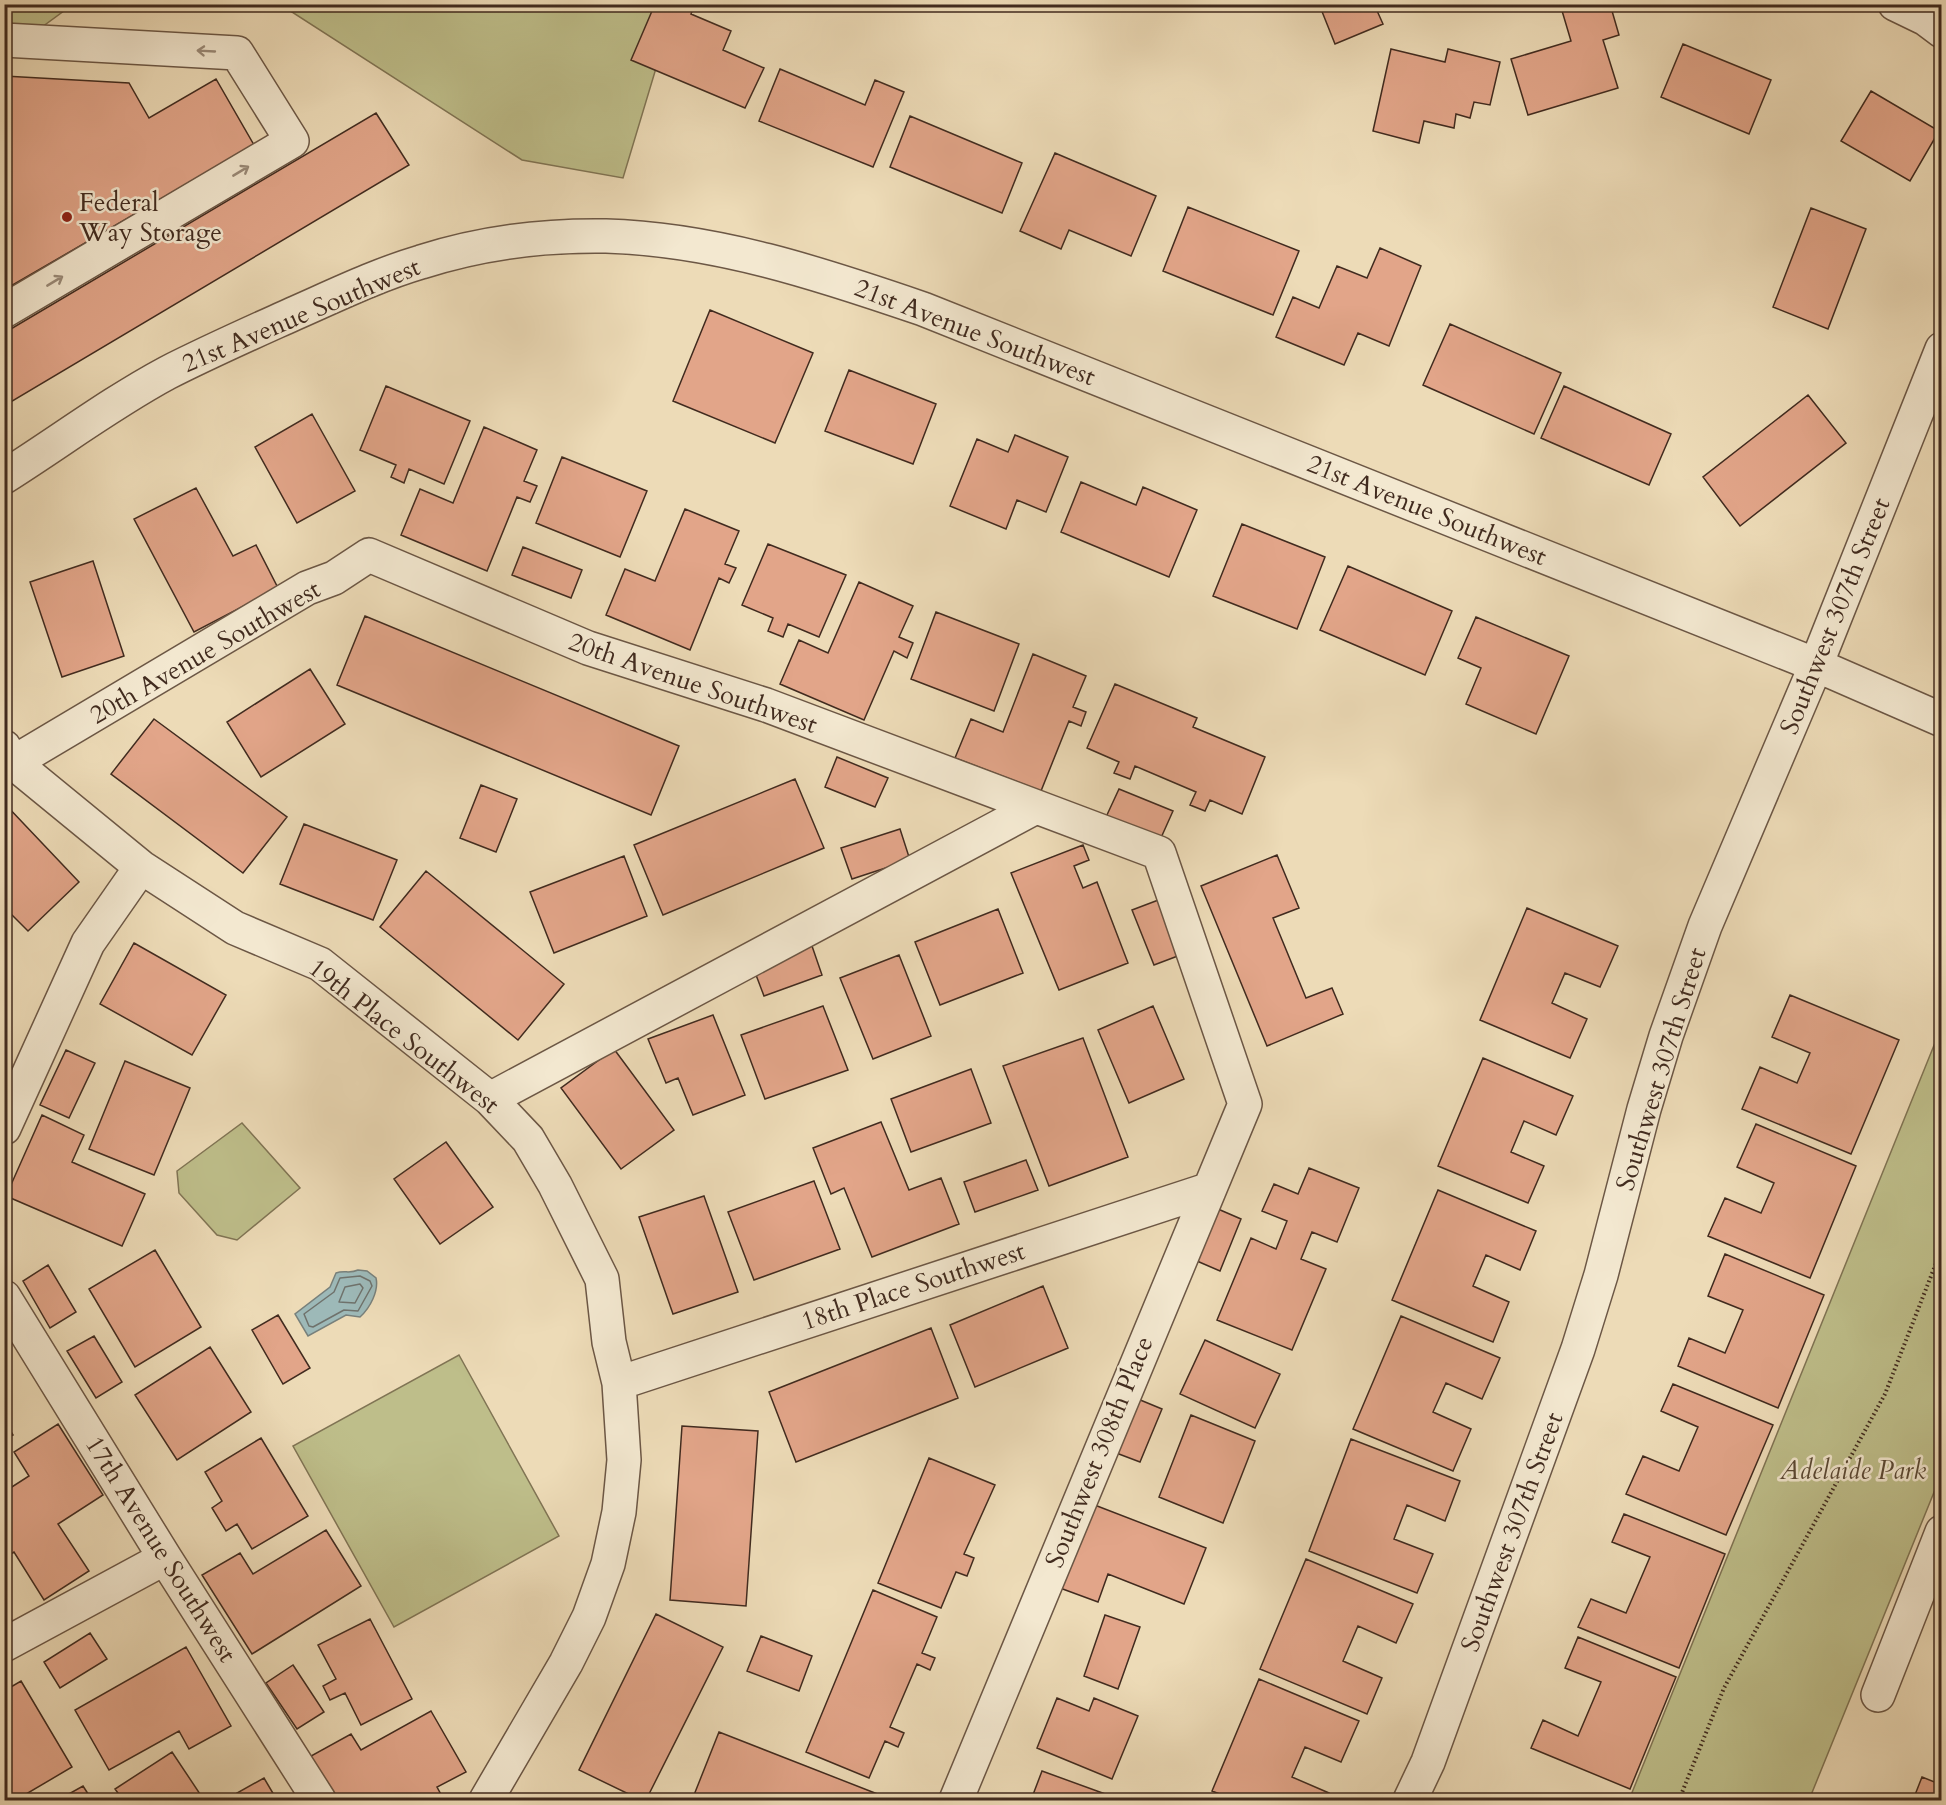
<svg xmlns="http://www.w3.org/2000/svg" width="1946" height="1805" font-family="Cardo,serif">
  <rect width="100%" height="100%" fill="#eddbb7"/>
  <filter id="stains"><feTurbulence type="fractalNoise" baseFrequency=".00333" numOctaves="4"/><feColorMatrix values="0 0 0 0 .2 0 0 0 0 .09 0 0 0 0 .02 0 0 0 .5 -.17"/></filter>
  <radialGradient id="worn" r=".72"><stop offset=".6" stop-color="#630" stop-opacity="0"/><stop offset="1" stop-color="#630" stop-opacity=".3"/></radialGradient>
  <path fill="#bebe8a" stroke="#807454" stroke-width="1.5" d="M5 5H72L5 54Z
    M281 5H675L623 178 522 160Z
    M1941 1028V1475L1809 1800H1629Z
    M242 1123 300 1188 237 1240 217 1235 179 1193 177 1171Z
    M459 1355 559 1536 394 1627 293 1446Z"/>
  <path fill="#9db9b8" stroke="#78807b" stroke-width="1.5" d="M358 1270 367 1271 376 1278C379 1291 370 1308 360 1317L346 1315 308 1336 295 1314 330 1287 336 1273C344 1270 350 1274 358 1270Z"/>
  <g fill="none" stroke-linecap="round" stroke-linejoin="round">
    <path stroke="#6f726c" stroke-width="1.5" d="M360 1276 370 1281 372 1286 358 1311 344 1310 313 1327 309 1326 304 1314 334 1292 340 1278Z
      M360 1284 363 1288 355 1303 339 1302 345 1287Z"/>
  </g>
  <path fill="#e2a589" stroke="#412b1f" stroke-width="1.5" d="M655 4H695L691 14 731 31 723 50 764 68 745 108 631 60Z
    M1319 4H1374L1383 24 1335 44Z
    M1560 4H1610L1619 35 1603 40 1618 88 1528 115 1511 59 1571 41Z
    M1683 44 1771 80 1749 134 1661 97Z
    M1391 49 1445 62 1448 49 1500 62 1490 105 1474 102 1470 118 1456 114 1454 128 1424 121 1419 143 1373 131Z
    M780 69 865 105 875 80 904 92 873 167 759 121Z
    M4 76 129 83 149 118 216 79 254 145 4 290Z
    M1871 91 1939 131 1910 181 1841 141Z
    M376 113 409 165 4 406V333Z
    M910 116 1022 163 1002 213 890 167Z
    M1055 153 1156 196 1131 256 1069 230 1061 249 1020 231Z
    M1188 207 1299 251 1273 315 1163 271Z
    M1811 208 1866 229 1828 329 1773 307Z
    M1380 248 1421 266 1389 346 1358 333 1344 365 1276 337 1293 297 1319 308 1337 266 1367 278Z
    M710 310 813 353 775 443 673 401Z
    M1450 324 1561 373 1534 434 1423 385Z
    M849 370 936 404 913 464 825 431Z
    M386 386 470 421 444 484 409 469 404 483 391 477 396 465 360 450Z
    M1564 386 1671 434 1649 485 1541 438Z
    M1808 395 1846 443 1740 526 1703 477Z
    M312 414 355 491 297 523 255 447Z
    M484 427 537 450 524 481 537 486 530 502 517 497 487 571 401 535 420 489 453 503Z
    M1015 435 1068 457 1046 512 1017 500 1006 529 950 506 977 439 1008 452Z
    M562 457 647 491 620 557 536 523Z
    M1081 482 1136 505 1143 487 1197 510 1169 577 1061 532Z
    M196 488 233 556 256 545 278 588 194 632 134 519Z
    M685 509 739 531 725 564 736 568 729 583 719 578 690 650 606 615 625 569 655 581Z
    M1242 524 1325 557 1297 629 1213 596Z
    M768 544 846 575 819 637 788 624 783 637 768 631 773 618 742 605Z
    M523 547 582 570 571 598 512 575Z
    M93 561 124 656 62 677 30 582Z
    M1348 566 1452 611 1425 675 1320 630Z
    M859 582 913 606 899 637 913 643 907 658 894 651 864 720 780 684 799 640 828 653Z
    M936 612 1019 644 994 711 911 679Z
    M365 616 679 746 651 815 337 685Z
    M1476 617 1569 656 1536 734 1466 704 1481 668 1458 658Z
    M1033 654 1086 676 1073 707 1086 712 1081 726 1069 721 1041 791 955 758 971 719 1003 732Z
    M310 669 345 724 261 777 227 722Z
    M1115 684 1197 718 1193 727 1265 757 1242 814 1210 800 1205 811 1190 805 1196 792 1135 766 1130 779 1114 773 1119 762 1087 748Z
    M154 719 287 817 243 873 111 774Z
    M837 757 888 778 875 807 825 787Z
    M795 779 824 848 663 915 634 845Z
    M481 785 517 799 496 852 460 838Z
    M1119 789 1173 811 1160 840 1106 817Z
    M5 804 79 882 28 931 4 907Z
    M304 824 397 860 373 920 280 884Z
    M900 829 910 860 852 879 841 848Z
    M1083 845 1089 860 1074 866 1083 888 1097 882 1128 963 1059 990 1011 873Z
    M1277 855 1299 908 1273 918 1306 998 1332 988 1343 1014 1267 1046 1201 886Z
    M624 856 647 916 554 953 530 892Z
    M426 871 564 984 518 1040 380 927Z
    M1161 899 1183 954 1154 965 1132 910Z
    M1527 908 1618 946 1600 987 1565 973 1552 1003 1587 1019 1570 1058 1480 1020Z
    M998 909 1023 973 940 1005 915 942Z
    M134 943 226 995 192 1055 100 1004Z
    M812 946 822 975 764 996 753 967Z
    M899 955 931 1036 873 1059 840 978Z
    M1790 995 1899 1040 1851 1154 1742 1109 1760 1067 1797 1083 1810 1053 1772 1037Z
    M823 1006 848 1070 765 1099 741 1035Z
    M1153 1006 1184 1079 1129 1103 1098 1030Z
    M713 1015 745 1095 693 1115 678 1078 666 1083 648 1039Z
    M1083 1038 1128 1157 1049 1186 1003 1066Z
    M614 1049 674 1130 621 1169 561 1088Z
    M66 1050 95 1063 69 1118 40 1105Z
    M1483 1058 1573 1096 1556 1135 1524 1121 1511 1152 1544 1166 1528 1203 1438 1166Z
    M125 1061 190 1088 154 1175 89 1149Z
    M971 1069 991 1123 911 1152 891 1099Z
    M42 1115 84 1135 72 1162 145 1194 122 1246 6 1196Z
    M881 1122 909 1190 941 1178 959 1224 872 1257 844 1188 831 1194 813 1148Z
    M1756 1124 1856 1166 1810 1278 1708 1236 1725 1198 1761 1213 1774 1183 1737 1167Z
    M446 1142 493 1207 440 1244 394 1179Z
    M1026 1160 1038 1190 975 1212 964 1182Z
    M1309 1168 1359 1188 1337 1242 1312 1232 1301 1259 1326 1269 1292 1350 1217 1320 1251 1238 1276 1249 1287 1221 1262 1211 1274 1184 1298 1194Z
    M814 1181 840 1249 754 1280 728 1212Z
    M1438 1190 1536 1231 1520 1270 1486 1255 1473 1286 1509 1302 1493 1342 1392 1300Z
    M704 1196 738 1292 673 1314 639 1217Z
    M1211 1206 1241 1219 1220 1271 1190 1258Z
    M155 1250 201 1327 135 1367 89 1289Z
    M1725 1254 1824 1295 1778 1408 1678 1366 1689 1338 1725 1353 1743 1310 1708 1296Z
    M48 1265 76 1312 50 1328 23 1281Z
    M1043 1286 1068 1348 975 1387 950 1325Z
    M278 1315 310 1368 283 1384 252 1330Z
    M1401 1316 1500 1358 1482 1399 1446 1383 1433 1412 1471 1429 1453 1471 1353 1429Z
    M931 1328 958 1398 796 1462 769 1392Z
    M94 1336 122 1382 96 1398 67 1351Z
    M1205 1340 1280 1374 1255 1428 1180 1394Z
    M210 1347 251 1412 177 1460 135 1395Z
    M1673 1384 1773 1425 1726 1535 1626 1494 1643 1456 1679 1471 1698 1427 1661 1411Z
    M1133 1397 1162 1409 1140 1462 1111 1451Z
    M1191 1415 1255 1441 1223 1523 1159 1497Z
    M4 1420 13 1435 4 1440Z
    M58 1424 103 1495 58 1524 89 1571 44 1600 14 1552 4 1558V1492L29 1476 14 1452Z
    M682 1426 758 1431 746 1606 670 1600Z
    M261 1438 308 1516 252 1549 237 1524 226 1531 212 1508 222 1501 205 1472Z
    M1351 1439 1460 1481 1445 1521 1407 1505 1394 1539 1433 1554 1417 1593 1309 1551Z
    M929 1458 995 1485 964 1554 974 1558 967 1576 956 1572 941 1608 878 1583Z
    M1092 1504 1206 1548 1184 1604 1108 1574 1098 1602 1060 1588Z
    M1624 1514 1725 1554 1679 1668 1578 1627 1591 1599 1626 1613 1650 1557 1612 1542Z
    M326 1530 361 1586 252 1654 202 1575 240 1553 253 1574Z
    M1306 1559 1413 1604 1396 1643 1358 1626 1343 1661 1382 1678 1367 1714 1260 1669Z
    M873 1590 937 1617 922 1653 935 1658 930 1670 917 1664 890 1727 904 1733 898 1747 885 1741 869 1778 806 1752Z
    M656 1614 723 1647 646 1800H641L579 1770Z
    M1105 1615 1140 1627 1118 1689 1084 1676Z
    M370 1619 412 1699 361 1725 345 1693 330 1700 323 1686 336 1679 318 1645Z
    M90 1633 107 1659 60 1688 44 1662Z
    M761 1636 812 1656 799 1691 747 1671Z
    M1578 1637 1676 1677 1630 1789 1531 1748 1543 1720 1578 1736 1601 1682 1565 1668Z
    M186 1647 231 1726 189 1749 179 1731 109 1770 75 1710Z
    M293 1665 324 1712 297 1729 266 1683Z
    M1259 1679 1359 1721 1341 1762 1305 1747 1292 1777 1329 1793 1326 1800H1235L1212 1791Z
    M21 1681 72 1767 16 1800H4V1691Z
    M1057 1698 1089 1711 1094 1698 1138 1716 1112 1779 1037 1748Z
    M431 1711 466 1772 437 1787 444 1800H420L419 1798 414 1800H335L311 1756 351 1734 361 1750Z
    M719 1732 880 1795 878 1800H692Z
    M172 1752 204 1800H123L115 1789Z
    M1042 1771 1108 1795 1106 1800H1031Z
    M1922 1777 1942 1785V1800H1913Z
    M264 1778 277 1800H241L237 1793Z
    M83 1786 92 1800H58Z
    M1884 1794 1898 1800H1881Z"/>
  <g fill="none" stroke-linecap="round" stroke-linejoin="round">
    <g stroke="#6c5745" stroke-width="36">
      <path id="minor" d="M1895 4 1926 19 1942 31
        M4 40 237 53 292 141 4 311
        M4 477C58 443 111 403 167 373 208 352 251 333 293 314 334 296 377 275 421 262 480 243 544 235 606 236 715 239 821 274 923 309L1816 665 1942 720
        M4 747 14 763 141 867 235 928 320 964 490 1099 528 1139 555 1185 602 1279 609 1342 619 1383 624 1460 619 1512 608 1564 589 1617 566 1663 486 1800
        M4 768 307 588 334 578 369 555 588 648 766 705 1159 853 1245 1104 956 1800
        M490 1099 1034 808
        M4 1128 88 943 141 867
        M4 1297 165 1558 319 1800
        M619 1383 1207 1190
        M4 1645 165 1558
        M1878 1695 1942 1532
        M1410 1800 1428 1762 1578 1349 1601 1275 1644 1109 1666 1036 1705 926 1816 665 1942 349"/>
    </g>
    <path stroke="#412b1f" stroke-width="4" stroke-dasharray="1.5 3" stroke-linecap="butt" d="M1679 1800 1724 1688 1885 1394 1942 1248"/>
    <use href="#minor" stroke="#f3e8d0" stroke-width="33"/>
  </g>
  <defs><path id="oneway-shaft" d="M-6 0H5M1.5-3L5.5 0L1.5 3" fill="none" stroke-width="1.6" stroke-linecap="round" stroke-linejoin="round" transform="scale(1.5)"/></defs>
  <g stroke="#9a8a78">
    <use href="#oneway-shaft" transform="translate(206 51) rotate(-177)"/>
    <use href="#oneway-shaft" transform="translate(241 171) rotate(-31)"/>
    <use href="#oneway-shaft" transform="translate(55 281) rotate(-31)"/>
  </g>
  <circle fill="#8f2418" stroke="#f3e8d0" stroke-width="2" cx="67" cy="217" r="6"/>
  <g text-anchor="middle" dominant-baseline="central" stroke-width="5" stroke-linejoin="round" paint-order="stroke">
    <g font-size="26" fill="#412b1f" stroke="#f3e8d0" text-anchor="start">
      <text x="79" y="202">Federal<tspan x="79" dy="30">Way Storage</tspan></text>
    </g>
    <g font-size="26" fill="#412b1f" stroke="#f3e8d0">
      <text transform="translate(301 315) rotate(-23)">21st Avenue Southwest</text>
      <text transform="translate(975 332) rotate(21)">21st Avenue Southwest</text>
      <text transform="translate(1427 510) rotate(22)">21st Avenue Southwest</text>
      <text transform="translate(1835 616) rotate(-68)">Southwest 307th Street</text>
      <text transform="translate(205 652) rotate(-30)">20th Avenue Southwest</text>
      <text transform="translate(693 683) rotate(19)">20th Avenue Southwest</text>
      <text transform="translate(404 1036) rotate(38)">19th Place Southwest</text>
      <text transform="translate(1661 1069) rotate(-73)">Southwest 307th Street</text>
      <text transform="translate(913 1286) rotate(-18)">18th Place Southwest</text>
      <text transform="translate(1099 1452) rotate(-68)">Southwest 308th Place</text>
      <text transform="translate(1512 1532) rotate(-70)">Southwest 307th Street</text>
      <text transform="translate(161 1549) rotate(58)">17th Avenue Southwest</text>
    </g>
    <g font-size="26" font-style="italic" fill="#5a4834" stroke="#f3e8d0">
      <text x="1853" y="1470">Adelaide Park</text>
    </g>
  </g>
  <rect width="1946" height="1805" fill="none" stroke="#eddbb7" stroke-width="24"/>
  <rect x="6" y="6" width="1934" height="1793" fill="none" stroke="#412b1f" stroke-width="3"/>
  <rect x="12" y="12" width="1922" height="1781" fill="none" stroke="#412b1f" stroke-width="1.5"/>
  <rect width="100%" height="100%" filter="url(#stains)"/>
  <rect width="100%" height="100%" fill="url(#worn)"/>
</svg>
